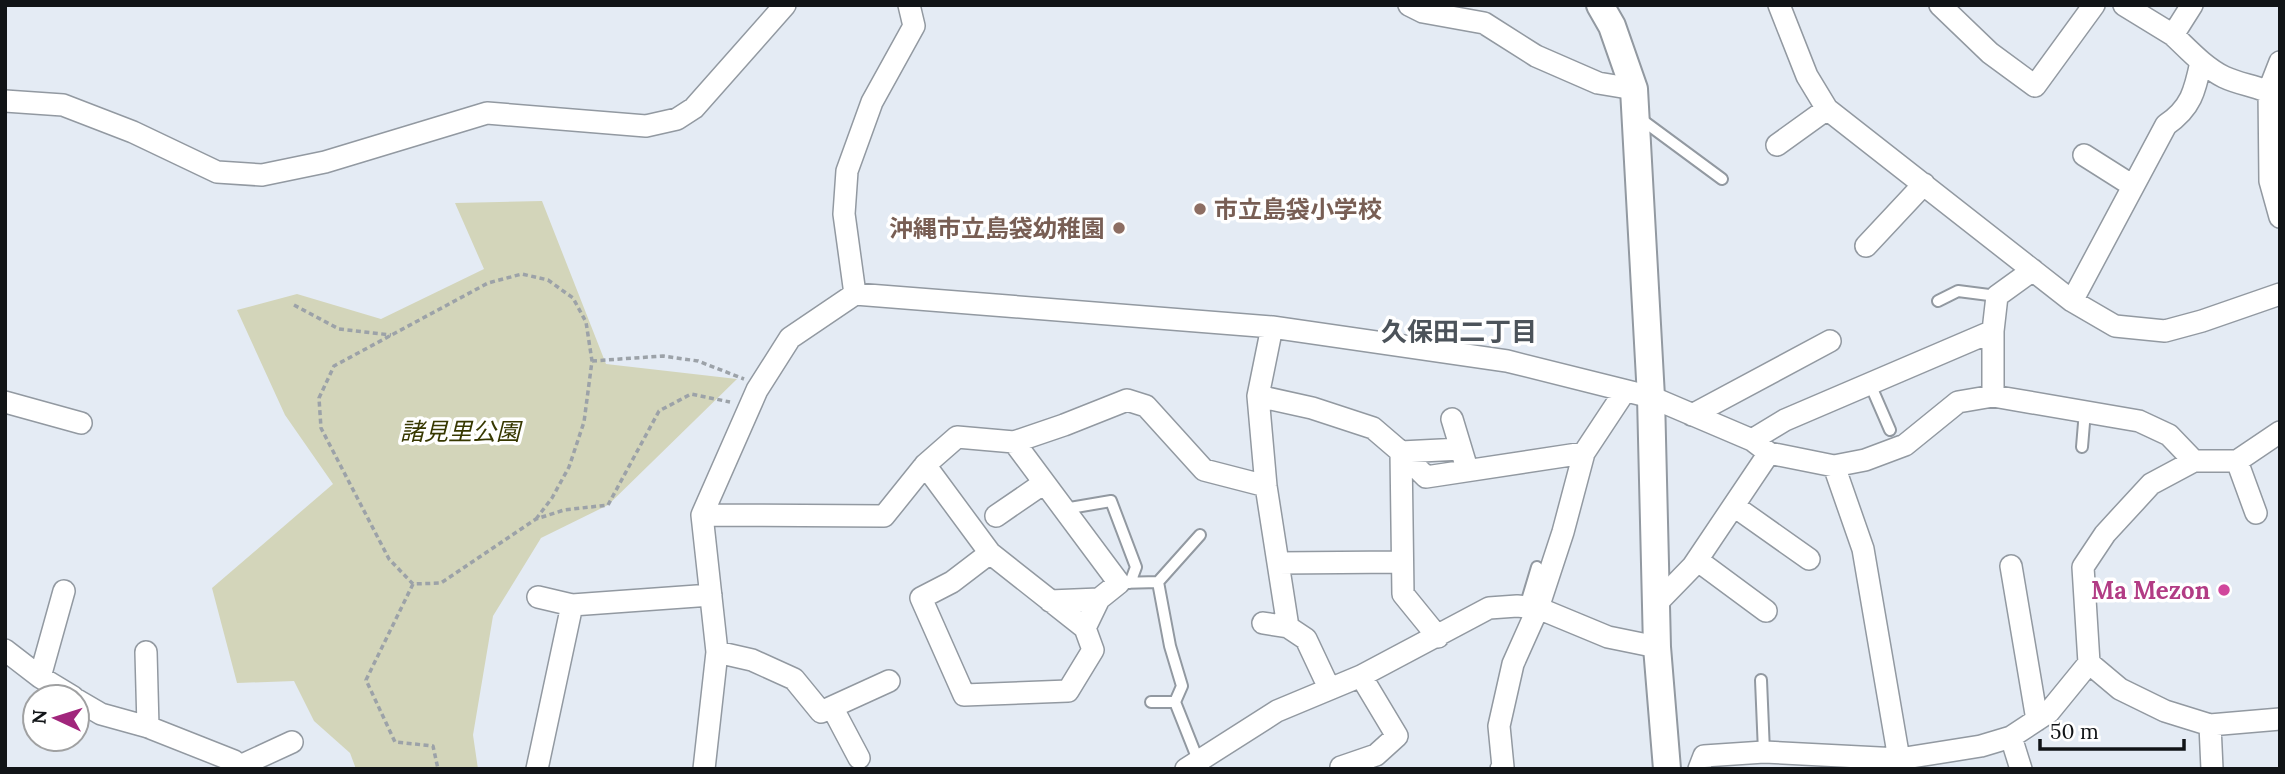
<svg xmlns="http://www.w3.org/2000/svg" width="2285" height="774" font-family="Lora,'Noto Sans JP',serif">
  <rect width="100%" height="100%" fill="#e4ebf4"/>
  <path fill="#d3d5ba" d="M542 201 606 364 737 379 608 505 541 538 493 616 473 735 478 769H356L350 753 314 721 294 681 237 683 212 588 333 484 285 415 237 310 297 294 381 319 484 269 455 203Z"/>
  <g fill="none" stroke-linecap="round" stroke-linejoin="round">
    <g stroke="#9299a1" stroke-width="14">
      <path id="service" d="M1638 117 1722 179
        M1938 301 1958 291 1997 296
        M1870 384 1890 430
        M2082 447 2085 411
        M1064 509 1111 501 1136 567 1130 583
        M1158 582 1200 535
        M1119 583 1158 582 1170 646 1182 686 1175 702 1198 760
        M1525 607 1537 567
        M1761 680 1764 752
        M1151 702H1175"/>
    </g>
    <g stroke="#9299a1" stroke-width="24">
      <path id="minor" d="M1409 5 1423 12 1484 23 1536 56 1598 83 1634 89
        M1779 5 1807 76 1827 109 2072 301 2115 326 2165 331 2202 321 2280 294
        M1940 5 1990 53 2035 86 2094 5
        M2124 5 2173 35 2192 5
        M2173 35C2189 50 2204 67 2224 77 2243 86 2263 86 2280 99
        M2280 62 2269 90 2270 181 2280 217
        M5 101 63 105 133 132 217 172 262 175 325 162 487 113 646 126 677 119 694 108 785 5
        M1777 145 1827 109
        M2084 155 2133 186
        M1866 246 1924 184
        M855 294 844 214 847 171 872 102 914 26 909 5
        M2072 301 2166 125C2191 108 2195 91 2201 62
        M1272 327 1258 396 1266 486 1288 627 1306 639 1329 688
        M1258 396 1312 408 1373 428 1401 452 1403 594 1438 637
        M1993 396V331L1997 296 2033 270
        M5 402 81 423
        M1692 415 1830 341
        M1452 419 1465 462
        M1752 440 1785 420 1993 331
        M1401 452 1426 477 1584 453
        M1401 452 1461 449
        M2237 461 2256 513
        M925 465 990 553 952 582 921 598 964 695 1068 691 1093 650 1085 628 1099 599 1119 583 1014 442
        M1834 466 1863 549 1899 759
        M1734 506 1809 559
        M702 515 884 516 925 465 957 437 1014 442 1064 425 1127 400 1146 406 1204 470 1266 486
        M996 516 1044 483
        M990 553 1085 628
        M1697 560 1766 611
        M1278 563 1402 562
        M2011 566 2037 720
        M538 597 572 605
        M1050 601 1099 599
        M1657 603 1693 566 1769 453
        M1263 623 1288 627
        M5 650 40 677 73 697
        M146 652 148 727
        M717 652 752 660 794 679 821 712 889 681
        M2089 663 2120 689 2165 711 2210 725 2280 719
        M40 677 64 591
        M77 700 101 714 148 727 234 761 243 769
        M832 707 859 758
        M2210 725 2212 769
        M2011 737 2021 769
        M240 766 292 742
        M537 769 572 605 711 595
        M704 769 717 652 702 515 757 390 790 338 855 294 1272 327 1507 361 1651 397 1752 440 1769 453 1834 466 1865 460 1905 445 1958 402 1993 396 2139 421 2169 435 2194 461
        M1186 769 1277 711 1361 676 1489 608 1517 606 1538 608 1608 637 1657 647
        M1342 769 1341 767 1376 755 1397 736 1361 676
        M1501 769 1503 767 1499 726 1513 664 1538 608 1563 532 1584 453 1625 391
        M1699 769 1704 756 1764 752 1899 759 1981 746 2011 737 2049 712 2089 663 2083 567 2105 534 2151 484 2194 461H2237L2280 432"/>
    </g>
    <g stroke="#9299a1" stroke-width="30">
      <path id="tertiary" d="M1600 5 1612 26 1634 89 1651 397 1657 647 1667 769"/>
    </g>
    <path stroke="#9ca2a8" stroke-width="3.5" stroke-dasharray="5 3.5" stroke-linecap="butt" d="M294 305 339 329 391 335
      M592 361 663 356 698 361 744 379
      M536 519 552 498 569 467 584 422 592 361 586 322 573 298 548 280 522 274 488 283 334 366 319 398 321 428 389 559 413 584 441 583 536 519 564 510 608 505 659 411 691 394 730 402
      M413 584 366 680 395 742 433 746 438 769"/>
    <use href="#service" stroke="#fff" stroke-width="10"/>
    <use href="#minor" stroke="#fff" stroke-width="21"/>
    <use href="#tertiary" stroke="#fff" stroke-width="26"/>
  </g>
  <g fill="#8d6e63" stroke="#fff" stroke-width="2.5">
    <circle cx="1200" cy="209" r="7"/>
    <circle cx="1119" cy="228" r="7"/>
  </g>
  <circle fill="#d1479c" stroke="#fff" stroke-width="2.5" cx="2224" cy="590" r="7"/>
  <g text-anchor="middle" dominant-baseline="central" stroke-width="7" stroke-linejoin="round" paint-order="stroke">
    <g font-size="24" font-weight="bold" fill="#785e54" stroke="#fff" text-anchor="start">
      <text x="1214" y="209">市立島袋小学校</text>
      <text x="1105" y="228" text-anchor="end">沖縄市立島袋幼稚園</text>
    </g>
    <g font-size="24" font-style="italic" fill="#373801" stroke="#fff">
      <text x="460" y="431">諸見里公園</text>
    </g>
    <g font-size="24" font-weight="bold" fill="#b23c85" stroke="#fff" text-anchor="end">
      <text x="2210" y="590">Ma Mezon</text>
    </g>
    <g font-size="26" font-weight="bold" fill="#4c535a" stroke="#fff">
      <text x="1459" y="331">久保田二丁目</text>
    </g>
  </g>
  <rect width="2285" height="774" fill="none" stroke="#111417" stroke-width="14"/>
  <g transform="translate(56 718) rotate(274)"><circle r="33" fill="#ffffff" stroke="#a0a1a2" stroke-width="2"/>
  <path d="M0-5L12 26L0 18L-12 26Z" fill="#a1267c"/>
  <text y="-10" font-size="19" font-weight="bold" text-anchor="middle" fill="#111417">N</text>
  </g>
  <path d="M2040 739v10h144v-10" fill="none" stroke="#111417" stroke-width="3.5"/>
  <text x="2050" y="739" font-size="21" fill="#111417" stroke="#ffffff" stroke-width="5" paint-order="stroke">50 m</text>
</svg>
